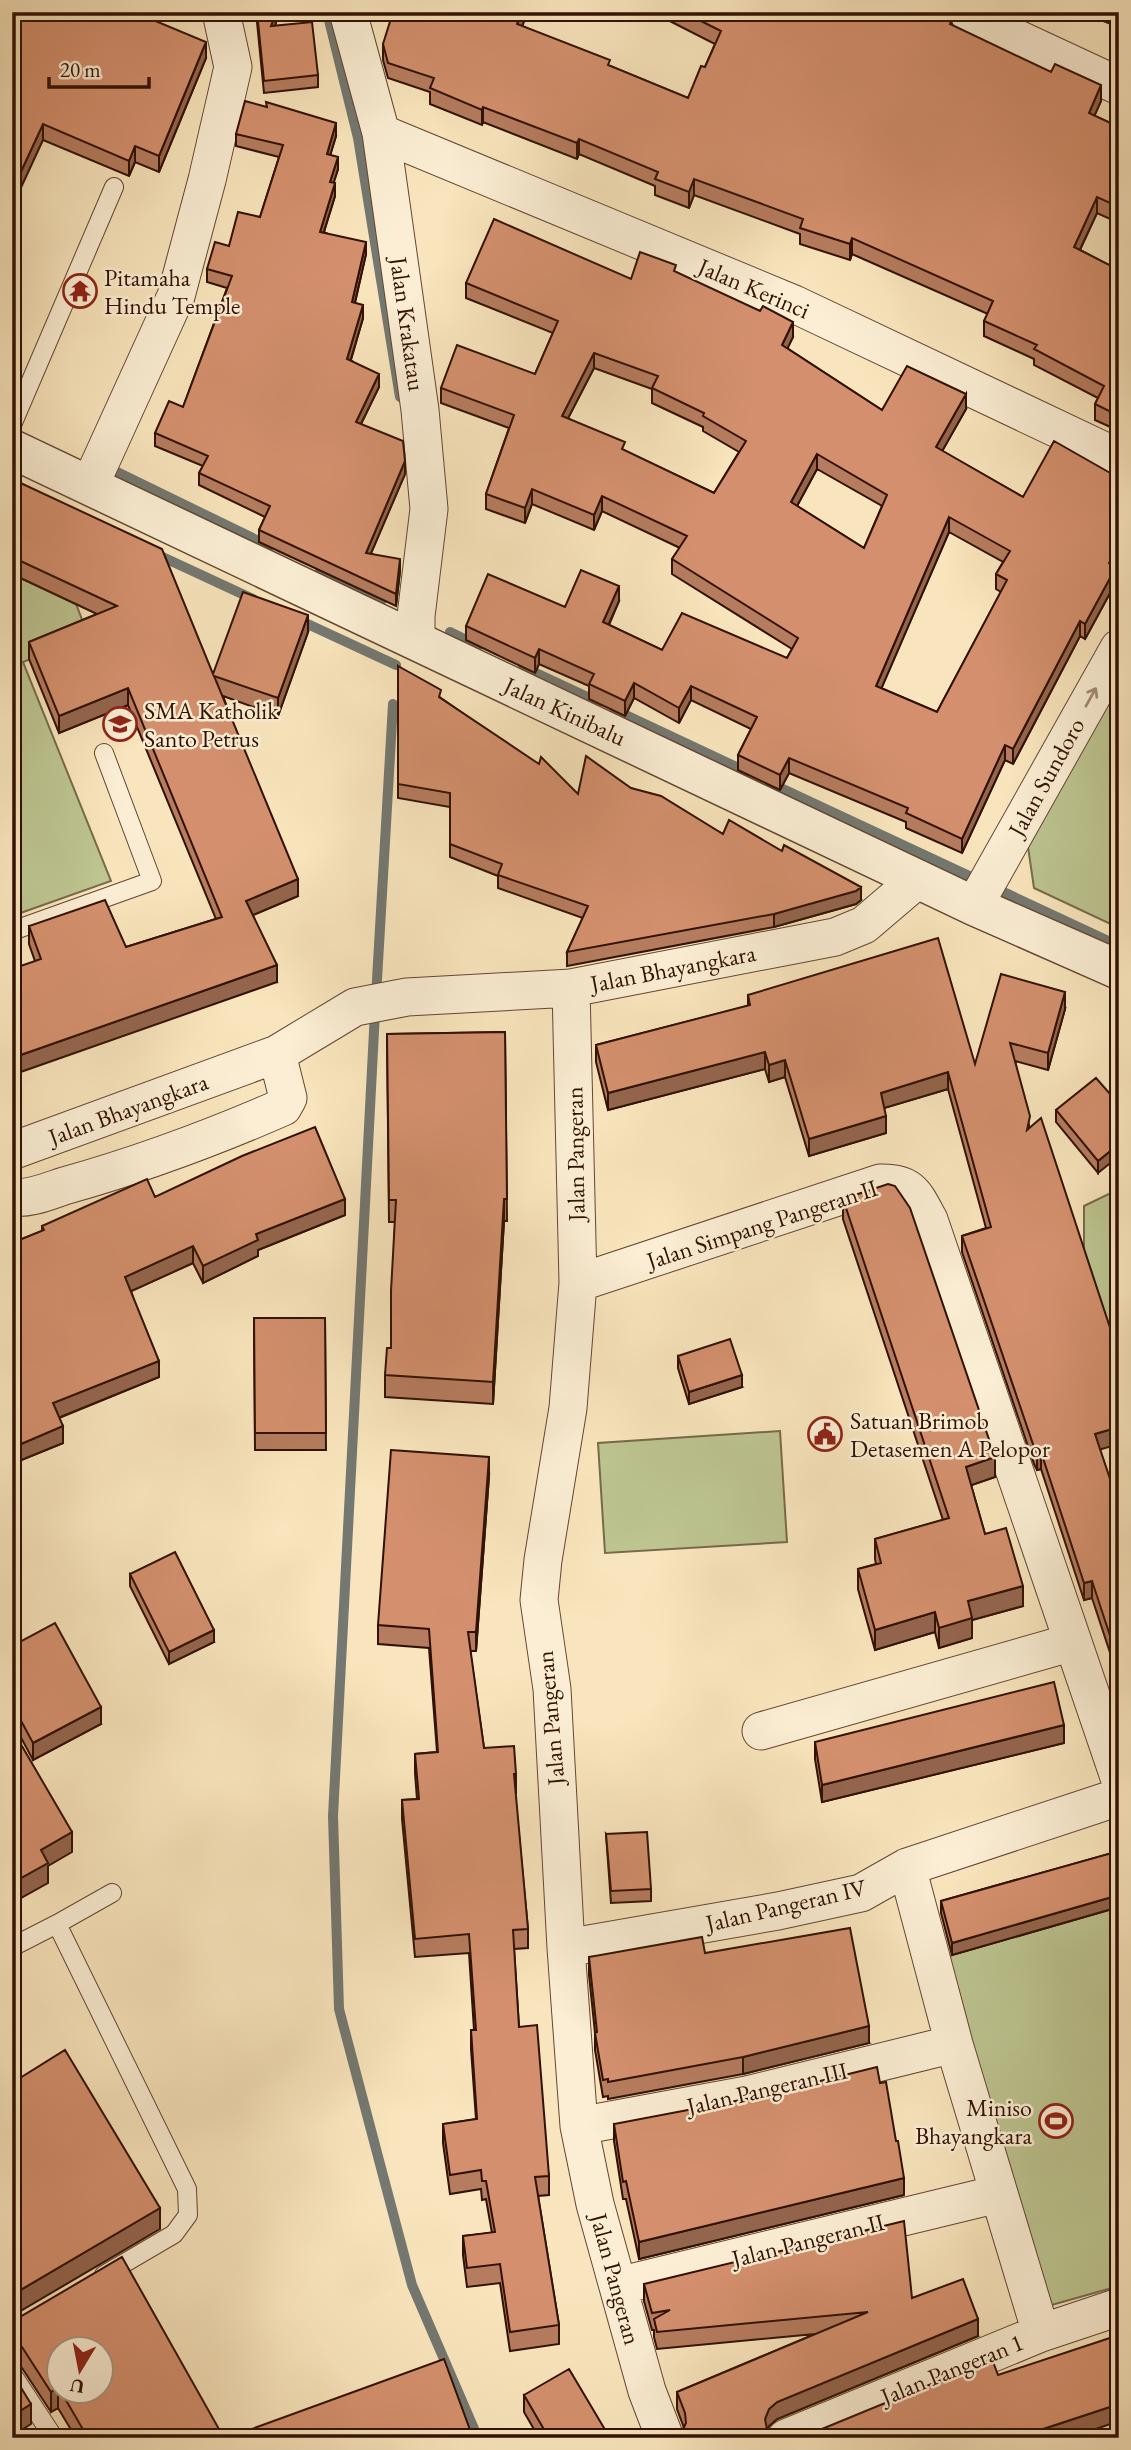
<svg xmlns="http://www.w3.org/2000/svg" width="1131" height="2450" font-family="'EB Garamond',serif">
  <rect width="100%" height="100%" fill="#f9e5bd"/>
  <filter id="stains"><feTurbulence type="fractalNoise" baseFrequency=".00286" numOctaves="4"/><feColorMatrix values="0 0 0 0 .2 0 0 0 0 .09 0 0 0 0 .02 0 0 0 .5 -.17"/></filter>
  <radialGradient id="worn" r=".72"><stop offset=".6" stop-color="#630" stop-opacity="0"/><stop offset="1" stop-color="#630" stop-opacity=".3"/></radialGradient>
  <path fill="#bdc591" stroke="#776b4a" stroke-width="2" d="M12 574 76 604 88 635 23 662 111 881 12 916Z
    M1119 681V928L1034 888 1028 847Z
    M1119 1189V1405L1084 1265V1206Z
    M780 1431 787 1542 605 1553 598 1443Z
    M1119 1907V2286L1048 2306 945 1957Z"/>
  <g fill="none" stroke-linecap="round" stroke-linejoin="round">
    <path stroke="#747871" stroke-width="10" d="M327 12 358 138 400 397
      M115 471 269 546
      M156 554 253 599
      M320 570 382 600
      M299 620 396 665
      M450 632 478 646
      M523 667 598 702
      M615 710 747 772
      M770 783 1119 946
      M376 997 393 704
      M375 1012 333 1816 339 2009 412 2285 478 2438"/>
    <g stroke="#634632" stroke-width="20">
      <path id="service" d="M12 425 114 187
        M12 931 152 881 104 753
        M57 1924 112 1893
        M12 1947 57 1924 187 2189 188 2215 174 2234 104 2275
        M12 2374 54 2438"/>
    </g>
    <g stroke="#634632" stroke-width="39">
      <path id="minor" d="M348 12 381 133 420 410 429 509 416 616V640
        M960 12 1119 86
        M381 133 794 304 1119 458
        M90 485 176 296 207 180 233 67 221 12
        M974 906 1119 648
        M571 988 578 1283 568 1408 543 1560 539 1600 552 1689 566 1948 579 2126 595 2204 647 2391 665 2438
        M12 1151 277 1054 355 1007 407 997 571 988 835 937 864 925 918 879
        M12 1197C28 1200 49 1191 64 1186 139 1165 212 1138 283 1107L288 1098 277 1054
        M578 1283 880 1183C912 1182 915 1195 929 1220L1119 1777
        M761 1731 1073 1642
        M907 1867 954 2044 1041 2333
        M566 1948 778 1911 861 1893 907 1867 1119 1797
        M579 2126 747 2095 954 2044
        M618 2286 998 2194
        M786 2438 1041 2333 1119 2307"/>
    </g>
    <g stroke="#634632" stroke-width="41">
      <path id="tertiary" d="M12 449 974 906 1119 970"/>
    </g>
    <use href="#service" stroke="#fbeed4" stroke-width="18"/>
    <use href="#minor" stroke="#fbeed4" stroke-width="37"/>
    <use href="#tertiary" stroke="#fbeed4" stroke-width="38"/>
  </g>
  <path fill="#b67c5f" stroke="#311103" stroke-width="2" fill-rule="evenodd" d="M12 12 206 58 159 172 135 162 129 176 43 140Z
    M256 12H279L275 26 318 75V87L264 93Z
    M652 12H947L953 26 1101 101 1094 116 1119 127V223L1097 213 1080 250 1119 270V431L1095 420V404L1098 398 1034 365V359L984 336V321L988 314 852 254 850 260 800 244V234L694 195 689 208 655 195V186L579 154 577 159 483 122 482 125 430 104V92L388 78 383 60V44L522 26 610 66 688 98 705 67 715 44Z
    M1085 12H1119V27L1085 14Z
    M236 134 336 136 330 155 338 169 333 183 335 196 324 232 366 254 355 303 363 318 351 360 379 387 361 424 405 474 371 553 400 571 396 606 259 542V530L265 517 199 485V473L203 466 155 446V433L183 407 227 288 207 282V269L229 246 260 217 279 157 236 146Z
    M676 272 793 337 787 348 882 410 966 409 942 451 1023 497 1119 478V559L1115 566 1116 582 1085 639 1080 636 1013 764 1005 760 962 853 906 828V822L789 773 780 790 738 770V755L751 729 691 700 679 723 634 698 625 716 589 699V686L539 664 535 673 466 640V626L565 607 619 601 609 625 662 650 787 658 792 649 672 574V559L680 548 602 511 594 530 532 504 525 523 486 509V494L509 428 441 403V388L535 374 553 333 466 298V283L631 279ZM594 368 652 389V403L703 427V431L739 452 714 493 625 451 568 418ZM817 469 882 506 864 548 797 506ZM949 532 1003 562 996 574V589L1001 592 937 712 881 688Z
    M12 479 213 674 308 632 278 716 223 696 298 896 253 915 277 982 35 961 29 944V926L126 947 216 919 128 705 59 733 29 659V642L97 614 12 574Z
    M398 666 441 698 578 794 631 788 723 834 861 900 856 904 774 927 567 966V952L583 918 498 888V876L450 857V807L398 798Z
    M748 995 975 1064 1065 1009 1048 1070 1015 1061 1100 1450 1119 1506V1680L1092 1598 1084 1600 1041 1469 1037 1470 1034 1464 962 1252V1236L986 1228 948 1089 884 1108 886 1133 809 1156 785 1077 769 1082 765 1069 608 1110 596 1062V1045L748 1006Z
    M505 1032 507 1221H504L493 1404 385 1397V1375L391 1348 395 1222H389L387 1034Z
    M1110 1094 1098 1173 1056 1122V1110Z
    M155 1197 345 1215 258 1250V1256L203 1283 193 1263 131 1291 159 1377 59 1418 63 1443 14 1463 12 1460V1243L42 1231V1226Z
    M843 1199 995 1477 971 1485 985 1534 1023 1606 972 1620V1638L939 1648 935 1632 875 1650 858 1589V1569L876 1564 875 1559V1539L943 1520 843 1219Z
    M254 1318H325L326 1450H255Z
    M678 1356 742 1387 689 1404 678 1368Z
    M489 1476 476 1651H470L484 1748 516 1774V1793H515L528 1929V1948L514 1949 519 2027 549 2176V2195L538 2196 559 2325V2344L510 2351 500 2283 467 2287 463 2255V2236L492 2233 486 2199 482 2200 481 2189 450 2194 443 2143V2124L476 2119 471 2049V2030H474L469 1953 415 1957 402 1819V1800L417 1799 415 1773V1754L437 1752 429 1648 378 1644V1625Z
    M130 1574 214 1642 169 1664 130 1586Z
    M12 1646 101 1724 33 1760 12 1721Z
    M815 1742 1064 1743 822 1802 815 1759Z
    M606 1834 651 1889V1901L611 1903Z
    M1119 1851V1907L952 1955 941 1913V1901Z
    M705 1953 869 2043 743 2074 608 2099V2096L603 2097 595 2050V2033L589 1975V1957Z
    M614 2124 904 2195 639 2259 626 2199H623L614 2141Z
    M644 2284 912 2298 978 2336 777 2419 769 2426 767 2430 774 2438H680V2435L684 2428 677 2409V2392L815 2334 657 2349 654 2337V2330H652L644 2301Z
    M12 2320 224 2438H76L58 2408 51 2412 22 2368 12 2363ZM60 2348 102 2390H60Z
    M524 2395 610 2438H539L524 2412Z"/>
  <path fill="#94654d" stroke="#311103" stroke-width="2" d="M276 12H279L271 38V26Z
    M521 12H528L517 39V24Z
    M206 42V58L159 172V156Z
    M1101 85V101L1089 128V113Z
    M483 107V122L482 125V110Z
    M336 123V136L327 166V154Z
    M43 124V140L12 207V191Z
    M579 139V154L577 159V143Z
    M135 146V162L129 176V161Z
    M338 157V169L330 195V182Z
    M694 179V195L689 208V192Z
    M335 183V196L320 244V232Z
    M1097 197V213L1074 262V247Z
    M852 238V254L850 260V244Z
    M366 242V254L352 315V302Z
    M363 305V318L347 372V359Z
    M793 322V337L782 360V345Z
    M594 353V368L562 430V416Z
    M379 374V387L356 434V422Z
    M966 394V409L936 462V447Z
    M817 454V469L791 517V502Z
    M405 461V474L366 565V553Z
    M532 489V504L525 523V508Z
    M602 496V511L594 530V515Z
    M949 517V532L876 701V686Z
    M1119 545V559L1109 577V563Z
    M400 559V571L396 606V594Z
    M1116 567V582L1085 639V624Z
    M619 586V601L603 637V622Z
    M308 615V632L278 716V698Z
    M1080 621V636L1013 764V749Z
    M539 649V664L535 673V658Z
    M634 683V698L625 716V701Z
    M691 686V700L679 723V708Z
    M128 688V705L59 733V716Z
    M1005 745V760L962 853V839Z
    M789 758V773L780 790V775Z
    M298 879V896L246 918V901Z
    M861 887V900L856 904 774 927V914Z
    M277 965V982L12 1075V1058Z
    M1065 992V1009L1048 1070V1053Z
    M765 1052V1069L608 1110V1093Z
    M785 1060V1077L769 1082V1065Z
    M948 1072V1089L881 1109V1093Z
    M886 1116V1133L809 1156V1139Z
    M1119 1144V1156L1098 1173V1161Z
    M345 1199V1215L258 1250V1256L203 1283V1266L256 1234Z
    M504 1199V1221L493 1404V1382Z
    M193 1246V1263L125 1294V1277Z
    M159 1361V1377L53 1420V1403Z
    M742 1375V1387L689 1404V1392Z
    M63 1426V1443L14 1463V1447Z
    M1119 1427V1444L1095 1451V1434Z
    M1041 1452V1469L1037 1470V1453Z
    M489 1457V1476L476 1651V1632Z
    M995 1457V1477L966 1487V1467Z
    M1092 1581V1598L1084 1600V1583Z
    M1023 1586V1606L972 1620V1638L939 1648V1628L968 1601Z
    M935 1612V1632L875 1650V1630Z
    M214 1630V1642L169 1664V1652Z
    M101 1707V1724L33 1760V1743Z
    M1064 1725V1743L822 1802V1785Z
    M72 1832V1852L48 1866V1883L12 1903V1883L41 1850Z
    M1119 1895V1907L952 1955V1943Z
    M869 2026V2043L743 2074V2057Z
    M904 2178V2195L639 2259V2242Z
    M160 2208V2229L12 2316V2295Z
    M978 2319V2336L777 2419 769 2426 765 2436V2419L769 2409 777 2402Z
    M58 2387V2408L51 2412V2392Z
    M31 2404V2424L12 2436V2416Z
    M1119 2404V2421L1070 2438H1028V2434Z"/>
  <path fill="#d4906e" stroke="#311103" stroke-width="2" fill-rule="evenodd" d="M12 12H134L206 42 159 156 135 146 129 161 43 124 12 191Z
    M257 12H276L271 26 312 22 318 75 264 81Z
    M393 12H521L517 24 610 60 608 65 688 98 701 66 705 67 721 31 683 12H947L953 17 950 24 1051 72 1055 64 1101 85 1089 113 1119 127V207L1097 197 1074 247 1119 270V416L1095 404 1104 386 1034 349 1037 345 984 321 993 301 852 238 850 244 800 228 803 219 694 179 689 192 655 179 658 172 579 139 577 143 483 107 482 110 430 88 434 78 388 63 383 44Z
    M245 101 267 107 266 102 336 123 327 154 338 157 330 182 335 183 320 232 366 242 352 302 363 305 347 359 379 374 356 422 403 441 405 461 366 553 400 559 396 594 259 530 270 506 199 473 208 456 155 433 169 401 183 407 232 276 207 269 215 242 229 246 238 212 260 217 283 145 236 134Z
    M494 219 631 279 640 252 676 265 674 271 760 311 763 306 793 322 782 345 882 410 907 366 966 394 936 447 1023 497 1054 441 1119 478V545L1109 563 1116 567 1085 624 1080 621 1013 749 1005 745 962 839 906 813 908 808 789 758 780 775 738 755 757 717 691 686 679 708 634 683 625 701 589 684 594 674 539 649 535 658 466 626 488 574 565 607 581 570 619 586 603 622 662 650 682 613 787 658 798 638 672 559 687 536 602 496 594 515 532 489 525 508 486 494 514 415 441 388 457 345 535 374 558 321 466 283ZM594 353 658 376 652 388 704 413 703 416 746 441 714 493 622 449 625 442 562 416ZM817 454 887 495 864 548 791 502ZM949 517 1010 551 996 574 1007 580 937 712 876 686Z
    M12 479 162 549 213 674 243 592 308 615 278 698 214 676 298 879 246 901 277 965 12 1058V969L41 959 29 926 105 900 126 947 222 917 128 688 59 716 29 642 117 606 12 557Z
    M398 666 441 690 439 697 539 764 541 757 578 794 586 756 631 788 661 796 723 834 729 820 782 851 784 845 861 887 856 891 774 914 567 952 588 906 498 875 502 864 450 844V793L398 784Z
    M938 938 975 1064 1001 974 1065 992 1048 1053 1010 1043 1030 1116 1027 1130 1041 1118 1119 1355V1427L1095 1434 1119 1506V1663L1092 1581 1084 1583 1041 1452 1037 1453 1034 1447 962 1236 991 1227 948 1072 881 1093 886 1116 809 1139 785 1060 769 1065 765 1052 608 1093 596 1045 750 1005 748 995Z
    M505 1032 507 1199H504L493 1382 385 1375 387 1348H391V1291L396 1200H389L387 1034Z
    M1096 1078 1110 1094 1114 1091 1119 1096V1144L1098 1161 1056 1110Z
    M315 1127 345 1199 256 1234 258 1240 203 1266 193 1246 125 1277 159 1361 53 1403 63 1426 14 1447 12 1444V1243L44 1230 42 1226 147 1179 155 1197 242 1156Z
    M888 1184 895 1186 910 1208 995 1457 966 1467 985 1534 1006 1528 1023 1586 968 1601 972 1618 939 1628 935 1612 875 1630 858 1569 881 1563 875 1539 949 1518 843 1199Z
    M254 1318H325L326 1433H255Z
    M730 1339 742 1375 689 1392 678 1356Z
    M391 1450 489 1457 476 1632H468L484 1748 514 1746 516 1774H514L528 1929 513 1930 519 2027 537 2025 549 2176 535 2177 559 2325 510 2332 500 2264 467 2268 463 2236 495 2232 486 2181H482L481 2170 450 2175 443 2124 477 2119 471 2030H476L469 1934 415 1939 402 1800 419 1799 415 1754 438 1752 429 1629 378 1625Z
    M175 1552 214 1630 169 1652 130 1574Z
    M55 1623 101 1707 33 1743 12 1704V1646Z
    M1054 1682 1064 1725 822 1785 815 1742Z
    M19 1741 72 1832 41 1850 48 1863 12 1883V1745Z
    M647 1832 651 1889 611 1891 606 1834Z
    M1119 1851V1895L952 1943 941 1901Z
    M850 1928 869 2026 743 2057 608 2082V2079L603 2080 595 2033 597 2032 589 1957 702 1937 705 1953Z
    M65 2050 160 2208 12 2295V2083Z
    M877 2067 880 2083 886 2082 896 2141H898L904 2178 639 2242 626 2181 623 2182 614 2124 751 2098Z
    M904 2221 912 2298 963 2279 978 2319 777 2402 769 2409 765 2419 767 2429 774 2438H682L680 2435 686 2423 685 2413 677 2392 868 2312 657 2332 654 2319 670 2310 652 2313 644 2284Z
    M122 2257 224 2438H88L60 2390H102V2348H60V2389L58 2387 51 2392 22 2347 12 2342V2320L18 2318Z
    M1119 2335V2404L1028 2434 1029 2438H800L992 2359 998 2375Z
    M444 2359 473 2438H227Z
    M569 2369 610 2438H549L524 2395Z
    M12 2373 31 2404 12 2416Z"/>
  <defs><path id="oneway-shaft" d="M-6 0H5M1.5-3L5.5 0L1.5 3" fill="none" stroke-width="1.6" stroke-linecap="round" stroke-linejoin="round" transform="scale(1.75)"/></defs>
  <use stroke="#a08b76" href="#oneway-shaft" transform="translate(1091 697) rotate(-61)"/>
  <defs>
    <g id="temple-ring" transform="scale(1.75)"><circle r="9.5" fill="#fbeed4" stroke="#8f2418" stroke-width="1.5"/><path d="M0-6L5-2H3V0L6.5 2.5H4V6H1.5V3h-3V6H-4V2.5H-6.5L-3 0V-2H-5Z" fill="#8f2418"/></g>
    <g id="school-ring" transform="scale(1.75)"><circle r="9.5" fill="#fbeed4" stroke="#8f2418" stroke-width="1.5"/><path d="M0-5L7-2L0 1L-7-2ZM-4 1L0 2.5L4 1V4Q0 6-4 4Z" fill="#8f2418"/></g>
    <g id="civic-ring" transform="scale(1.75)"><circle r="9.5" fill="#fbeed4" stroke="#8f2418" stroke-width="1.5"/><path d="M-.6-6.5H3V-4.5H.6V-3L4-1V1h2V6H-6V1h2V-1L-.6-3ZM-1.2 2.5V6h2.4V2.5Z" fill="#8f2418"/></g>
    <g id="stadium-ring" transform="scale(1.75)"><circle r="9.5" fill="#fbeed4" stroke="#8f2418" stroke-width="1.5"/><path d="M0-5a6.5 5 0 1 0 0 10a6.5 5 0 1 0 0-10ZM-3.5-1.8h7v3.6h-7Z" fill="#8f2418"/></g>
  </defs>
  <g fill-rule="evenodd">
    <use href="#temple-ring" x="80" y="291"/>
    <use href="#school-ring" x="120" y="724"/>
    <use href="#civic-ring" x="825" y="1434"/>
    <use href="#stadium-ring" x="1056" y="2121"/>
  </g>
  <g text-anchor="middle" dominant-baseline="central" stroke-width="5" stroke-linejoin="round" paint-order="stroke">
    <g font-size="24" fill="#311103" stroke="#fbeed4" text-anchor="start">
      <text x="104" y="277">Pitamaha<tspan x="104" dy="28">Hindu Temple</tspan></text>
      <text x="144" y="710">SMA Katholik<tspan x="144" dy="28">Santo Petrus</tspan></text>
      <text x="850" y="1420">Satuan Brimob<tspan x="850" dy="28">Detasemen A Pelopor</tspan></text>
      <text x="1032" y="2107" text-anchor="end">Miniso<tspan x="1032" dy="28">Bhayangkara</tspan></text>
    </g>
    <g font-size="24" fill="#311103" stroke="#fbeed4">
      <text transform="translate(754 288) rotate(23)">Jalan Kerinci</text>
      <text transform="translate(408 324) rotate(82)">Jalan Krakatau</text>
      <text transform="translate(565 711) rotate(25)">Jalan Kinibalu</text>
      <text transform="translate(1046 777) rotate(-61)">Jalan Sundoro</text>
      <text transform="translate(673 968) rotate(-11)">Jalan Bhayangkara</text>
      <text transform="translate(128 1109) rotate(-20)">Jalan Bhayangkara</text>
      <text transform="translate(575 1154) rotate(-91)">Jalan Pangeran</text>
      <text transform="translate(762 1224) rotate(-18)">Jalan Simpang Pangeran II</text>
      <text transform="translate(550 1718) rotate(-95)">Jalan Pangeran</text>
      <text transform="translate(786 1905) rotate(-13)">Jalan Pangeran IV</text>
      <text transform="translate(767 2088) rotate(-13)">Jalan Pangeran III</text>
      <text transform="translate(808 2240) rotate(-14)">Jalan Pangeran II</text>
      <text transform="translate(616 2279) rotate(75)">Jalan Pangeran</text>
      <text transform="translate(952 2369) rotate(-22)">Jalan Pangeran 1</text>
    </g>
  </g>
  <rect width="1131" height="2450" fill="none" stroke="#f9e5bd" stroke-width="42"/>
  <rect x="14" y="14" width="1103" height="2422" fill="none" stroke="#311103" stroke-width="3.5"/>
  <rect x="21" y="21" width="1089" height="2408" fill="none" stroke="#311103" stroke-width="2"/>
  <g transform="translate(80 2370) rotate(190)"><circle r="33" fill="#fbeed4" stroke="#aa9680" stroke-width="2"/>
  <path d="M0-5L12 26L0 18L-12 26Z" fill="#8f2418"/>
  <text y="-10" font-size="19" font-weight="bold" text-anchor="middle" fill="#311103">U</text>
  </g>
  <path d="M49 77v10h100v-10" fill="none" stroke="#311103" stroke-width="3.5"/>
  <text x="60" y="77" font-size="21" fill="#311103" stroke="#fbeed4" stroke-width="5" paint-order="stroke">20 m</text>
  <rect width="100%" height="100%" filter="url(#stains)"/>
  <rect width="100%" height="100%" fill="url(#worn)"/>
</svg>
